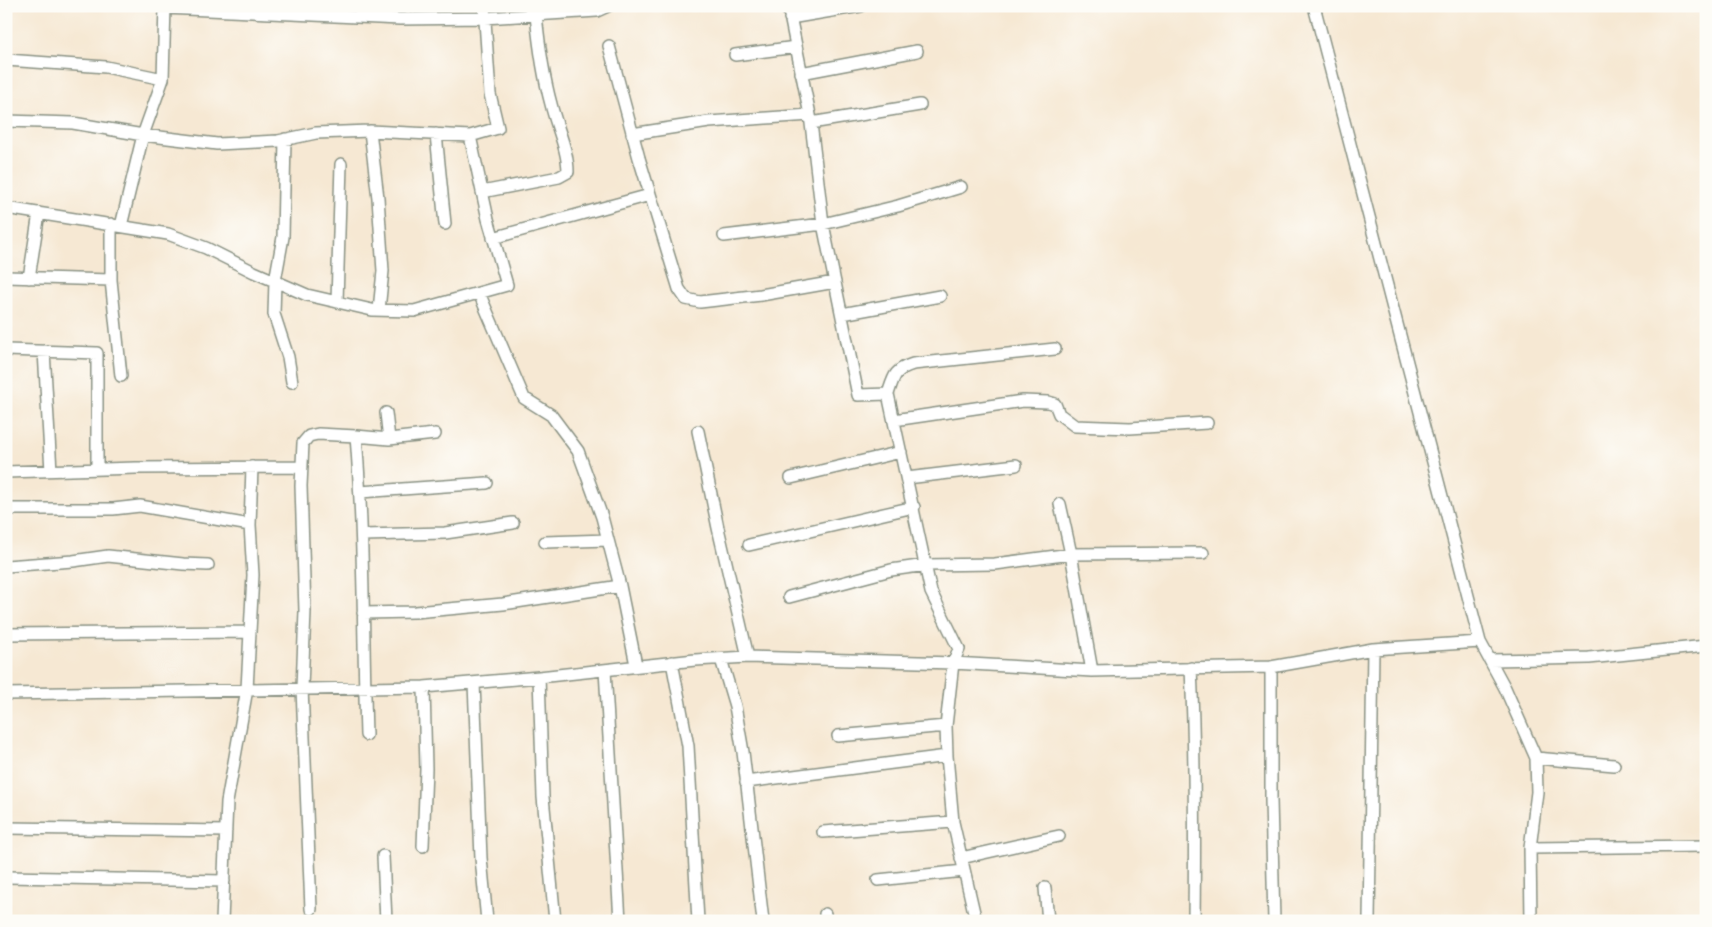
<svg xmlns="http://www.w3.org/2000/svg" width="1712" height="927" font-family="'Gentium Book Plus',serif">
  <rect width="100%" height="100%" fill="#fdfcf7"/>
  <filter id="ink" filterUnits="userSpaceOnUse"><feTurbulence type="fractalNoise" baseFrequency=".02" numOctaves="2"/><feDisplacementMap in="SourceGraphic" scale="10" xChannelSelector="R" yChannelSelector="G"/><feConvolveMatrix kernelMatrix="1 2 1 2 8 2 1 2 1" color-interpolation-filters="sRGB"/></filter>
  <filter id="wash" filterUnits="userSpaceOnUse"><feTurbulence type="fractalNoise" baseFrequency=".0096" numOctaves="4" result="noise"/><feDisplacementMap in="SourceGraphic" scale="20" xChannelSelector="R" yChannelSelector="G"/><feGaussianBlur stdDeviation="1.12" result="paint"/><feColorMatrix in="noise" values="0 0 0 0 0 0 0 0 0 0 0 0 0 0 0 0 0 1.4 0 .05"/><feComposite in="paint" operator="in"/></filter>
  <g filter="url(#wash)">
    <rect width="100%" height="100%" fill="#f6e8d3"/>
  </g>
  <g filter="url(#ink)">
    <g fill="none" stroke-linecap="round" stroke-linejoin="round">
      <g stroke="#8a9284" stroke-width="14">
        <path id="minor" d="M788 6 810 115 823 224 858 395 888 394 931 592 959 649 953 663 946 726 947 756 953 822 976 921
          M1314 6 1480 642 1505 688 1536 758 1537 792 1530 848 1531 921
          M165 8 400 19 485 18 597 11 608 6
          M790 18 861 6
          M609 46 639 158 679 289 686 299 700 302 761 295 835 282
          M735 55 796 47
          M6 60 106 67 163 79
          M801 73 917 51
          M6 121 73 123 143 135 217 144 278 141 316 133 370 131 470 136
          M811 123 920 105
          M370 131 378 198 383 271 379 310
          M436 134 445 224
          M632 134 709 122 810 115
          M285 139 283 237 275 281 274 314 288 357 292 382
          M482 192 559 177 568 172C568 149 556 126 551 104 543 75 539 45 536 15
          M6 208 168 234 206 248 254 272 307 295 372 310 414 311 507 285 488 219 470 136 498 128 490 94 484 6
          M111 224V280L121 376
          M121 226 143 135 163 79 165 6
          M724 236 823 224 898 206 961 187
          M493 238 650 195
          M6 277 111 280
          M29 278 39 213
          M479 293 524 398 551 415 578 451 602 517 620 586 636 665
          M337 302 341 164
          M842 314 940 296
          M6 350 97 353V469
          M44 351 51 471
          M888 394C894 376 894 370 913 364L1055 349
          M386 413 389 439
          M894 420 1023 401 1048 402 1055 404 1059 414 1075 426 1130 428 1207 423
          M698 431 718 528 748 657
          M6 472 136 468 302 467
          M791 478 901 452
          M907 478 1016 465
          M360 492 487 483
          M1060 504 1071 554 1092 671
          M6 509H113L140 506 250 525
          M363 535 445 533 513 523
          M545 542 608 540
          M749 545 914 507
          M6 566 73 561 108 556 183 564 208 565
          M789 597 891 570 926 565 995 564 1071 554 1203 553
          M363 613 415 612 503 604 620 586
          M6 634 250 632
          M721 659 735 706 743 752 763 921
          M1490 660 1589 658 1706 646
          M672 662 688 746 698 921
          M1271 667V800L1274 921
          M1191 668C1195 753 1195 836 1194 921
          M605 670 620 921
          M539 677 543 797 555 921
          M474 683 481 858 487 921
          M6 694 424 687 539 677 695 660 748 657 953 663 1092 671 1271 667 1373 649 1480 642
          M366 735C363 636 364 536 356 436L389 439 435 434
          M838 736 946 726
          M1536 758 1614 765
          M746 782 947 756
          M6 828 226 831
          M823 832 953 822
          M423 846 426 769 424 687
          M1530 848 1706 846
          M383 856 386 921
          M961 858 1059 836
          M6 877 224 881
          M878 880 964 871
          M1045 888 1048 921
          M311 909 302 688 305 611 301 486 303 443 309 436 318 434 356 436
          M825 914 826 921
          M222 921 227 802 247 689 253 575 250 525 252 467
          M1369 921 1373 649"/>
      </g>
      <use href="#minor" stroke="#fff" stroke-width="11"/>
    </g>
  </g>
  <rect width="1712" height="927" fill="none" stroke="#fdfcf7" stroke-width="25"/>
</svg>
